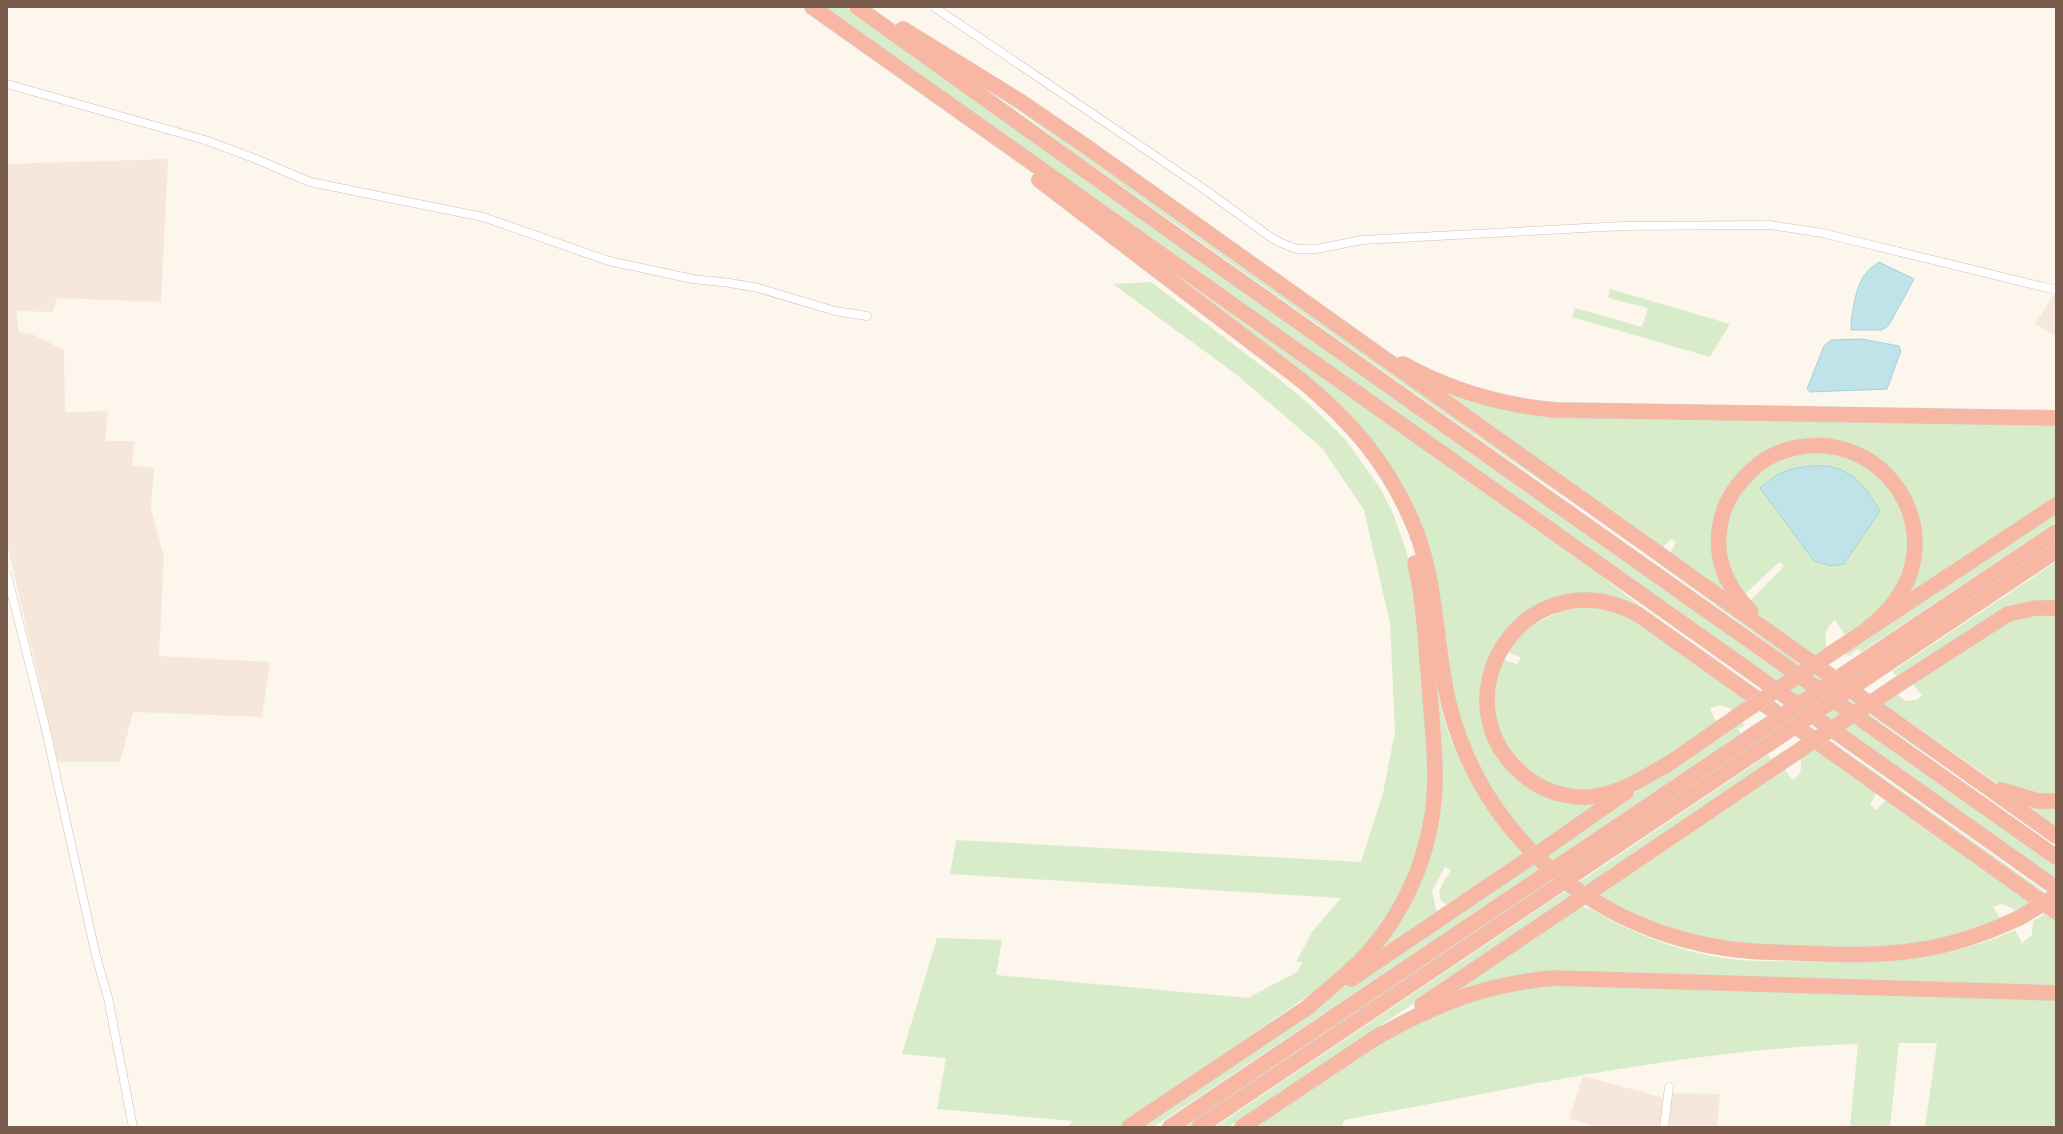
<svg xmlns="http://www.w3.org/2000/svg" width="2063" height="1134" font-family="'Archivo Narrow',sans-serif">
  <rect width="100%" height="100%" fill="#fdf6ec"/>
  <path fill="#f5e8da" d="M168 159 161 302 57 298 53 312 16 311 19 332 34 335 64 350 65 412 108 411 105 441H134L132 465 154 468 151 508 164 557 159 656 270 662 262 717 133 712 120 762H58L7 544V164Z
    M2053 296H2056V336L2035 324Z
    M1583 1076 1664 1098 1661 1127H1599L1569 1119Z
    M1670 1093 1720 1094 1717 1127H1666Z"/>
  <path fill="#d8ecc9" d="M822 7H846L2056 864V883Z
    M975 81 1002 96 2056 840V844L1788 658 1617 533 1474 435 1071 150 1025 115Z
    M1149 256 1569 551 1643 608 2056 900V908L1625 603 1525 615 1484 695 1515 773 1607 801 1535 847 1519 828 1489 786 1465 737 1451 688 1437 587 1368 436Z
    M1151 282 1279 379 1310 405 1345 439 1380 488 1392 511 1406 550 1415 585 1429 756 1426 819 1405 889 1385 923 1358 956 1332 979 1119 1127H1066L1074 1121 937 1109 946 1058 902 1054 937 938 1002 940 996 975 1248 998 1297 972 1303 962H1296L1312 932 1341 898 950 874 956 840 1361 862 1383 793 1395 732 1390 623 1364 510 1322 448 1237 375 1113 284Z
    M1610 289 1730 324 1710 357 1572 317 1575 308 1642 327 1648 308 1608 298Z
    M1428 385 1471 400 2056 423V499L1901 602 1919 527 1868 454 1786 445 1720 506 1731 598 1670 554 1676 542 1671 539 1661 549Z
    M1823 451 1856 459 1892 487 1904 512 1909 552 1898 588 1873 617 1845 635 1835 620C1826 627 1823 636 1827 647L1815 655C1794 640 1764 625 1751 602L1752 599 1784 566 1779 562 1744 595C1740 590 1734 584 1732 578 1717 543 1727 494 1759 470 1778 456 1800 454 1823 451Z
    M2056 510V522L1861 652 1858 649 1848 656 1842 652Z
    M2056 540V545L1868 671 1864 668C1929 626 1992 582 2056 540Z
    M2056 562V603H2045L1889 686 1885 683 1896 676 1893 671Z
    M1593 606 1629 617 1748 700 1733 710 1721 705 1710 708 1716 722 1639 774 1604 788 1576 790 1555 786 1537 777 1510 752 1495 722 1493 690 1503 660 1517 664 1521 658 1509 652 1508 648 1523 630 1565 609Z
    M2056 614V796L2011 791 1997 783 1882 703 1896 693 1905 701 1916 700 1922 696 1912 682 1978 636 2023 616Z
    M1432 659C1436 679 1439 699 1444 719 1459 771 1490 813 1523 855L1448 905C1430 899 1445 880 1451 870L1445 867 1432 891 1437 913 1367 961 1426 859Z
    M1741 721 1745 725 1738 729 1741 734C1545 865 1351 996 1153 1127H1135Z
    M1762 737 1765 740 1189 1127H1180Z
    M1816 747 1877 792 1870 805 1876 810 1886 800 2033 901 2016 910 2002 904 1993 907 2001 920 1969 933 1909 945 1857 948 1742 945 1700 939 1629 915 1596 893 1784 768 1792 780C1802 775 1802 767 1800 757Z
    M1783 751 1788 754 1228 1127H1215L1768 755 1771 759Z
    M2020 804 2056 805V830Z
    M1579 905 1588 909 1589 908C1634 935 1687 955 1740 960 1766 962 1793 961 1819 962 1887 963 1952 959 2015 930L2022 943 2032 935 2033 921 2048 912 2056 918V989L1587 973 1440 998Z
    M1551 985 2056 999V1127H1925L1937 1043H1899L1890 1127H1850L1858 1044C1685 1049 1514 1089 1344 1120L1342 1127H1251C1320 1081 1389 1028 1468 1001 1495 992 1523 988 1551 985Z"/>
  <path fill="#bfe3e8" stroke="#a5d3da" d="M1879 262 1914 279 1889 325 1882 330H1851C1851 315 1856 283 1867 272 1870 268 1875 265 1879 262Z
    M1862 339 1899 346 1901 351 1887 389 1810 392 1807 389 1824 346 1831 340Z
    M1809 466C1816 466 1824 465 1831 467 1855 471 1869 492 1880 511L1844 564 1832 566 1814 561 1760 488C1777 473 1787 469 1809 466Z"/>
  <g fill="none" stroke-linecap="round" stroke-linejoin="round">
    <g stroke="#d1beb0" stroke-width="9">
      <path id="minor" d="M934 7 1204 189 1269 236 1281 243 1297 249H1316L1362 240 1623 226 1770 225 1822 233 2056 290
        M7 84 205 140 256 159 310 182 483 217 609 261 693 279 730 283 758 288 835 311 867 316
        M7 575 45 726 96 956 108 998 133 1127
        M1664 1127 1669 1087"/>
    </g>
    <g stroke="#dad1cd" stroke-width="16">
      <path id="motorway" d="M812 7 2056 888
        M857 7 1184 241 2056 857
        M903 29 1020 101 1087 147 2056 836
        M1039 180 1301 380C1354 424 1390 466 1416 531 1438 588 1435 650 1450 708 1489 855 1621 948 1769 952 1818 953 1869 958 1918 950 1954 945 1987 933 2019 918
        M1403 364C1452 391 1500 405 1555 410L2056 418
        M1751 612C1724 584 1712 555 1722 516 1727 498 1738 483 1751 471 1764 458 1781 450 1799 447 1885 432 1948 528 1896 600 1888 612 1877 621 1866 630
        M1838 649 2056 505
        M1859 664 2056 532
        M1872 674 2056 551
        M1893 688 2008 614 2035 608H2056
        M1673 761C1650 774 1628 789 1602 795 1578 801 1549 794 1530 780 1429 706 1523 552 1639 615L2056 912
        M1664 767 1736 717
        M2001 790 2038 801H2056
        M1543 850 1626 792
        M1560 865 1756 733
        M1573 875 1770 743
        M1593 890 1791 756
        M1351 979 1527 860
        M1422 1005 1575 902
        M1303 1011C1324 993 1347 975 1366 955 1410 906 1435 842 1435 776 1435 749 1432 722 1430 695 1426 651 1425 605 1415 563
        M1372 1040C1433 1005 1484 984 1554 978L2056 993
        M1129 1127 1311 1005
        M1170 1127 1543 876
        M1199 1127 1556 887
        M1242 1127 1381 1034"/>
    </g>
    <use href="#minor" stroke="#fff" stroke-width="8"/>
    <use href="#motorway" stroke="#f7b7a3" stroke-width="15"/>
    <g stroke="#dad1cd" stroke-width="16" stroke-linecap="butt">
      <path id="motorway-bridge" d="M1736 717 1838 649
        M1756 733 1859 664
        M1770 743 1872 674
        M1791 756 1893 688
        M1527 860 1543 850
        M1543 876 1560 865
        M1556 887 1573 875
        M1575 902 1593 890
        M2019 918 2056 896"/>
    </g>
    <use href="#motorway-bridge" stroke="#f7b7a3" stroke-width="15"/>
  </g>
  <rect width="2063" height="1134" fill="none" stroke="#7a5c4d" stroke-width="16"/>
</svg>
